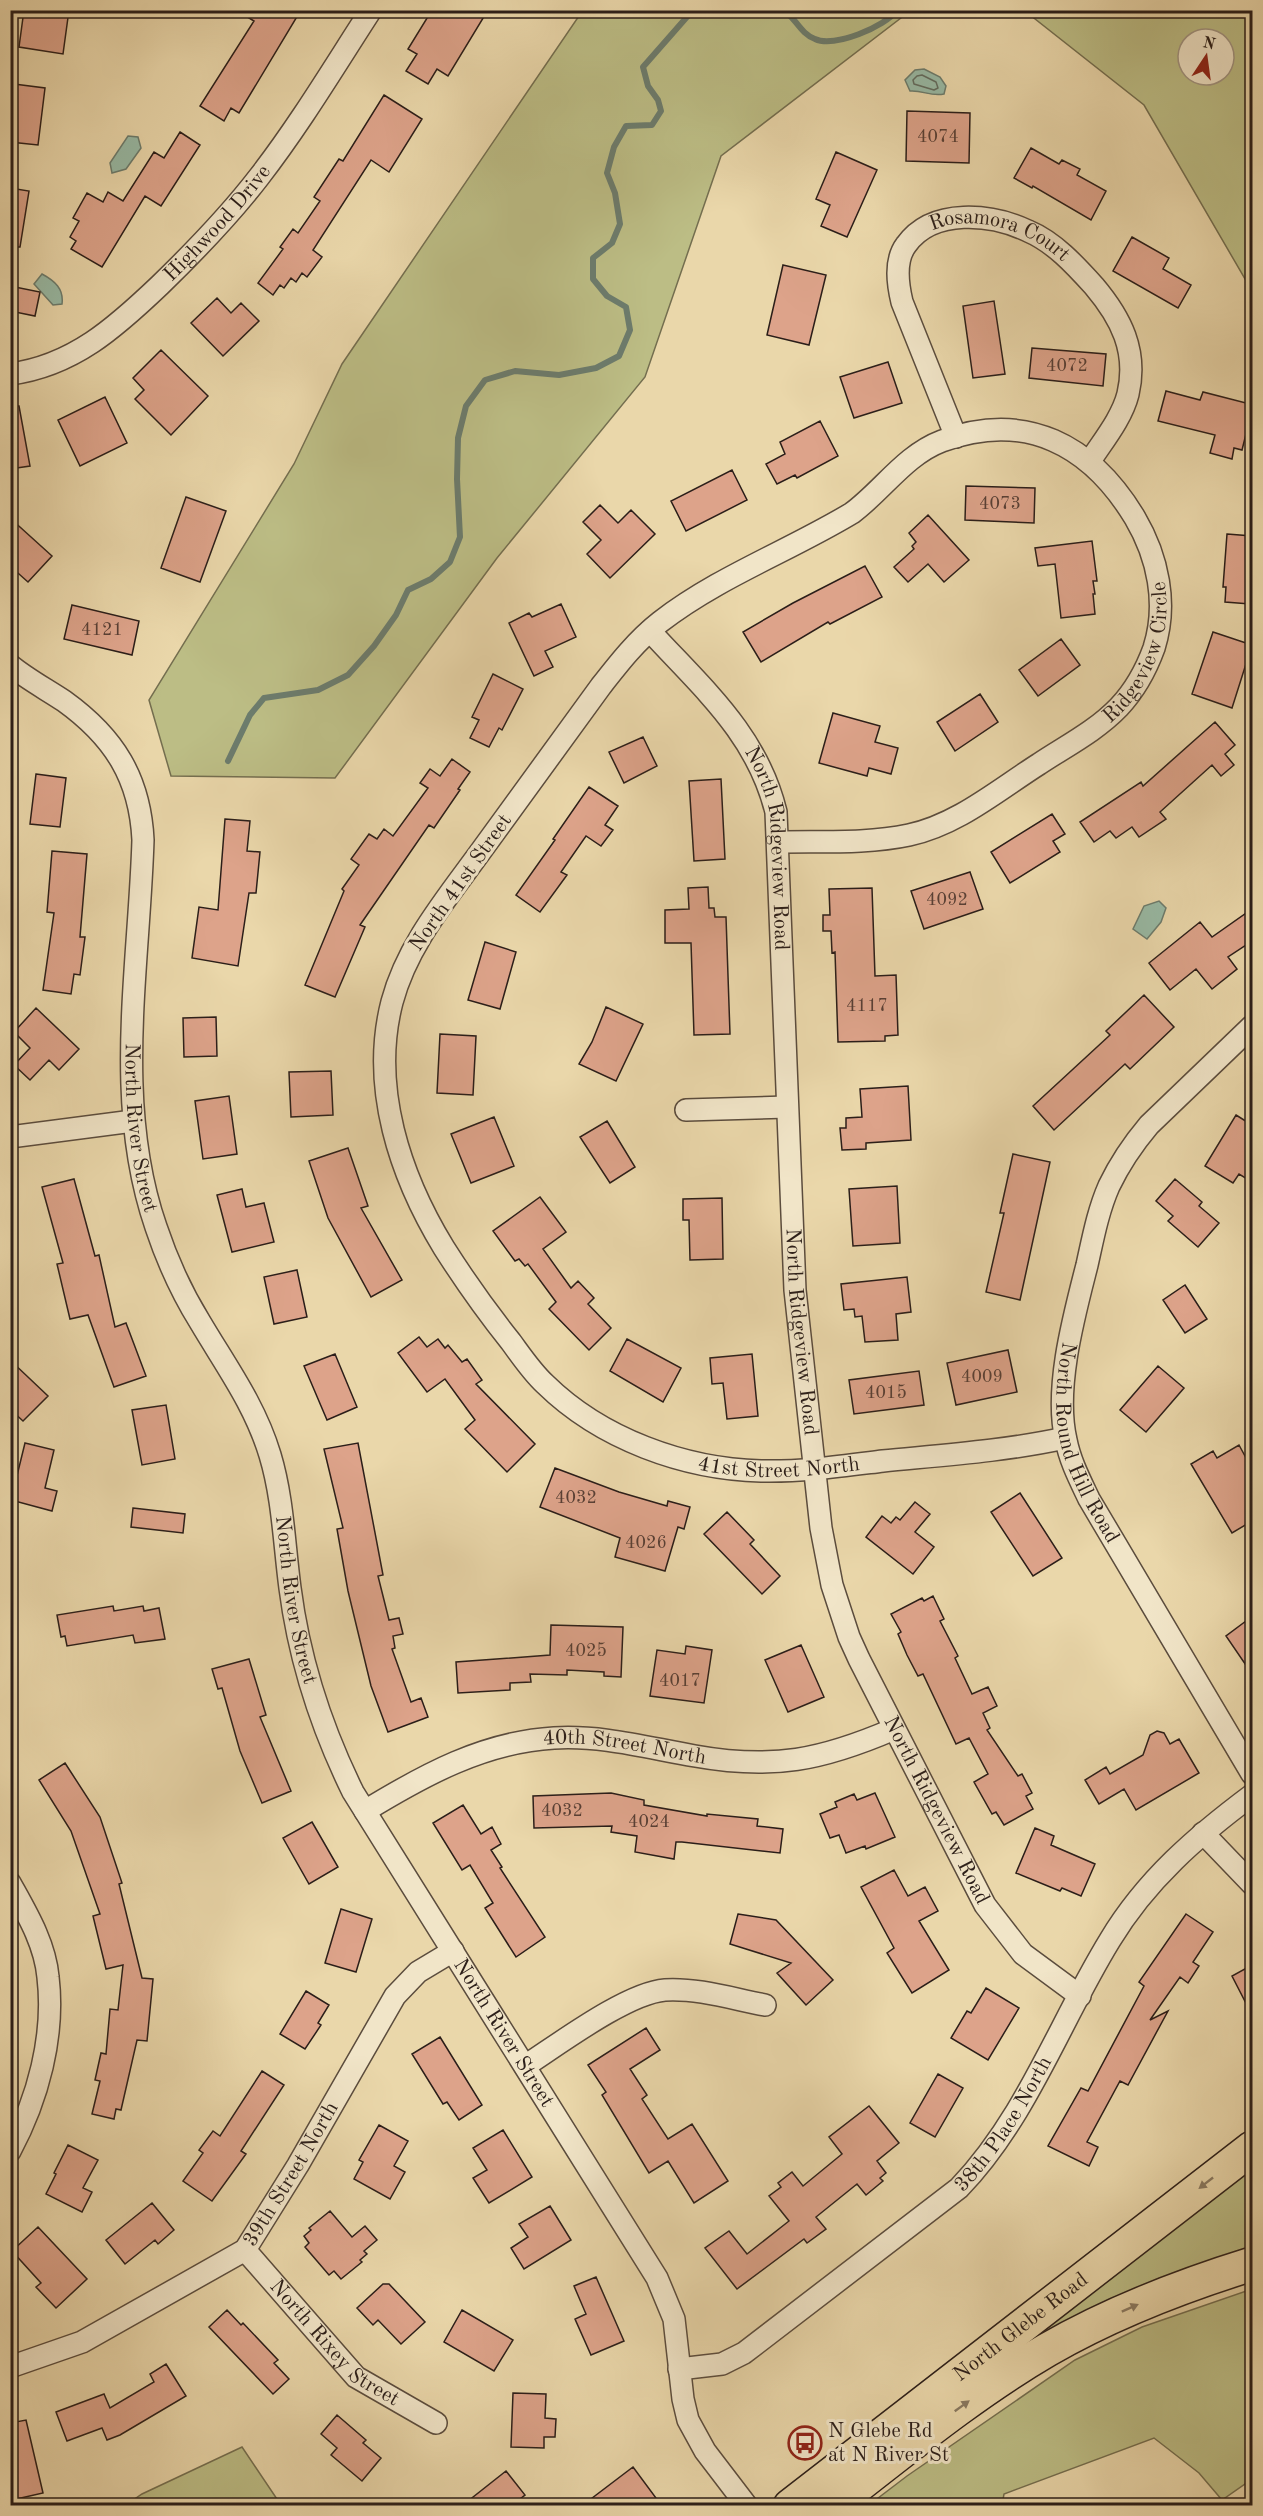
<svg xmlns="http://www.w3.org/2000/svg" width="1263" height="2516" font-family="'Old Standard TT',serif">
  <rect width="100%" height="100%" fill="#ead7aa"/>
  <filter id="stains"><feTurbulence type="fractalNoise" baseFrequency=".00333" numOctaves="4"/><feColorMatrix values="0 0 0 0 .2 0 0 0 0 .09 0 0 0 0 .02 0 0 0 .5 -.17"/></filter>
  <radialGradient id="worn" r=".72"><stop offset=".6" stop-color="#630" stop-opacity="0"/><stop offset="1" stop-color="#630" stop-opacity=".3"/></radialGradient>
  <path fill="#bcbd85" stroke="#746e4f" stroke-width="1.5" fill-rule="evenodd" d="M583 10 910 11 721 156 645 377 497 558 335 778 171 776 149 700 294 464 342 364Z
    M1025 11H1252V291L1144 105ZM1188 39H1224V75H1188Z
    M1252 2167V2252L1046 2342 1034 2331Z
    M1252 2289V2479L1222 2500 1199 2473 1154 2438 1004 2494 1002 2505H869L907 2476 1075 2360 1142 2327Z
    M242 2447 281 2505H126L142 2494Z"/>
  <path fill="#98baa5" stroke="#6c7c6d" stroke-width="1.5" d="M924 69 940 77 946 86 944 94C931 97 923 90 910 91L905 80 915 70Z
    M128 136 138 137 141 148 126 169 112 173 110 163Z
    M42 274C55 281 64 289 62 304L53 305 34 284Z
    M1159 901 1166 908 1161 922 1147 939 1133 929 1144 906Z"/>
  <g fill="none" stroke-linecap="round" stroke-linejoin="round">
    <path stroke="#626c5f" stroke-width="1.5" d="M922 75 936 82 938 88 934 90 914 84 913 80 917 76Z"/>
    <path stroke="#6c7c6d" stroke-width="6" d="M784 10C796 19 801 34 815 39 834 48 885 27 897 10
      M1245 10 1252 22
      M228 761 250 715 264 698 318 690 348 675 374 646 396 615 408 590 431 579 450 562 460 537 457 479 458 438 466 406 485 380 515 371 559 375 596 368 619 356 630 330 626 307 607 296 593 279V258L612 243 620 224 615 193 607 173 614 147 626 126 652 125 661 111 658 100 648 86 643 67 693 10"/>
  </g>
  <path fill="#dda38a" stroke="#2b1e19" stroke-width="1.5" d="M24 10H69L63 54 19 47Z
    M236 10H301L239 113 231 108 224 121 200 106 254 21Z
    M432 10H488L448 76 437 69 428 84 406 71 417 54 408 49Z
    M14 84 45 88 38 145 10 142V112Z
    M384 95 422 119 389 172 371 160 313 250 322 257 307 277 302 273 296 282 291 278 284 288 280 285 273 295 258 283 283 249 280 247 293 229 298 233 320 201 314 197 339 159 343 161Z
    M907 111 970 113 969 163 906 161Z
    M180 132 200 145 161 206 145 196 102 267 71 249 76 241 70 237 79 221 73 218 87 193 103 202 108 192 123 201 154 152 164 158Z
    M1031 148 1059 164 1062 160 1080 169 1077 175 1106 191 1091 220 1033 186 1032 188 1014 178Z
    M836 152 877 170 847 237 821 226 830 205 816 199Z
    M10 188 29 191 20 247H10Z
    M1132 237 1169 258 1163 269 1191 285 1178 308 1113 271Z
    M783 265 826 275 809 345 767 335Z
    M10 286 40 292 35 316 10 311Z
    M217 298 231 313 241 303 259 321 223 356 191 323Z
    M994 301 1005 374 973 378 963 306Z
    M1032 348 1106 354 1103 386 1029 378Z
    M161 350 208 396 171 435 135 399 144 390 133 378Z
    M888 362 902 403 854 418 840 377Z
    M1166 391 1200 400 1203 392 1250 404 1246 421 1249 422 1242 450 1234 448 1232 459 1210 453 1215 435 1158 421Z
    M105 397 127 443 80 466 58 420Z
    M10 406H19L30 466 10 469Z
    M820 421 838 456 797 478 795 475 777 484 766 464 785 454 780 442Z
    M732 470 747 500 686 531 671 501Z
    M966 486 1035 488 1034 523 965 520Z
    M186 497 226 511 200 582 161 568Z
    M600 505 618 523 631 510 655 534 610 578 587 554 601 540 583 522Z
    M928 515 969 560 944 582 928 564 908 582 894 567 914 549 912 546 916 542 909 533Z
    M10 518 52 556 28 582 10 566Z
    M1227 534 1252 536 1250 604 1225 602 1226 587H1223Z
    M1092 541 1097 581H1093L1095 594H1093L1095 614 1061 618 1055 564 1038 566 1035 548Z
    M865 566 882 597 830 624 828 622 761 662 743 632 793 603Z
    M561 604 576 637 545 651 553 667 534 676 509 623 529 613 532 617Z
    M72 605 139 621 132 655 64 639Z
    M1213 632 1252 645 1232 708 1192 694Z
    M1061 639 1080 665 1038 696 1019 670Z
    M493 674 523 689 502 730 499 728 489 747 470 738 479 720 472 717Z
    M980 694 998 722 955 751 937 722Z
    M833 713 880 726 875 742 898 748 891 774 869 768 867 776 819 763Z
    M1215 722 1235 745 1225 754 1234 765 1221 776 1212 765 1160 812 1166 819 1139 837 1132 827 1116 838 1110 831 1094 842 1080 822 1141 782 1143 786Z
    M643 737 657 766 624 783 609 752Z
    M452 759 470 772 458 789 460 790 434 828 429 825 360 925 365 927 335 997 305 985 344 891 342 889 359 865 351 859 369 834 377 839 384 829 393 836 428 788 420 783 430 769 440 776Z
    M36 774 66 778 60 827 30 824Z
    M721 779 725 859 694 861 689 781Z
    M589 787 618 806 605 825 613 830 601 846 586 836 561 872 567 875 540 912 516 895 555 840 553 839Z
    M1052 814 1065 834 1053 841 1060 852 1010 883 991 852Z
    M225 819 250 821 247 851 260 852 256 893H249L238 966 192 958 199 907 218 910Z
    M52 851 87 854 80 937H85L80 975 74 974 71 994 43 990 54 913 47 912Z
    M970 872 983 909 924 929 911 891Z
    M708 887 709 908H714L715 917H726L730 1034 694 1035 691 943H665V910L689 909 688 888Z
    M872 888 875 976 896 975 898 1035 885 1036V1041L838 1042 835 952 832 953 831 931H823V915H830L829 889Z
    M1252 909V941L1228 957 1237 969 1212 989 1196 969 1170 990 1149 963 1200 922 1212 937Z
    M485 942 516 952 500 1009 468 1000Z
    M1144 995 1174 1027 1130 1069 1125 1064 1054 1130 1033 1106 1110 1035 1106 1031Z
    M606 1007 643 1024 616 1081 579 1064 592 1042Z
    M36 1008 79 1049 59 1070 49 1060 30 1080 14 1065 30 1048 14 1032Z
    M216 1017 217 1056 184 1057 183 1018Z
    M440 1034 476 1036 473 1095 437 1093Z
    M331 1071 333 1115 291 1117 289 1072Z
    M908 1086 911 1140 866 1143V1149L842 1150 840 1128H846V1118L862 1117 860 1089Z
    M229 1096 237 1154 203 1159 195 1101Z
    M1236 1115 1252 1125V1182L1239 1174 1233 1183 1205 1166Z
    M494 1117 514 1166 471 1183 451 1134Z
    M607 1121 635 1167 610 1183 580 1137Z
    M348 1148 368 1206 361 1208 402 1280 371 1297 328 1218 309 1161Z
    M1013 1154 1050 1162 1020 1300 986 1292 1004 1213H1000Z
    M74 1179 95 1256 99 1255 115 1327 126 1323 146 1376 114 1387 88 1315 70 1319 57 1264 63 1263 42 1187Z
    M1175 1179 1202 1202 1199 1206 1219 1223 1198 1247 1168 1221 1173 1216 1156 1201Z
    M897 1186 900 1243 853 1246 849 1189Z
    M242 1189 246 1207 264 1203 274 1242 232 1252 217 1195Z
    M540 1197 566 1232 543 1249 571 1288 578 1281 594 1298 588 1304 611 1328 589 1350 549 1309 556 1302 528 1264 525 1266 519 1259 515 1261 493 1231Z
    M722 1198 723 1259 690 1260 689 1220H683V1199Z
    M297 1270 307 1317 274 1324 264 1277Z
    M907 1277 911 1312 896 1314 898 1340 865 1342 862 1316 855 1317 854 1309 844 1310 841 1284Z
    M1185 1285 1207 1319 1185 1333 1163 1300Z
    M419 1337 427 1347 438 1339 445 1348 448 1345 462 1362 467 1359 482 1380 476 1384 535 1444 507 1472 465 1429 475 1420 445 1379 427 1392 398 1353Z
    M627 1339 681 1368 663 1402 610 1371Z
    M1008 1350 1017 1392 956 1405 947 1363Z
    M335 1354 357 1407 327 1420 304 1366Z
    M752 1354 758 1416 727 1419 723 1383 712 1384 710 1358Z
    M10 1360 48 1396 23 1421 10 1409Z
    M1158 1366 1184 1388 1146 1432 1120 1410Z
    M919 1371 924 1405 854 1414 849 1380Z
    M166 1405 175 1459 142 1465 132 1410Z
    M25 1443 54 1450 45 1488 57 1491 52 1511 11 1500Z
    M358 1443 383 1575 378 1576 389 1620 399 1618 403 1634 393 1636 395 1648 392 1649 411 1702 421 1698 428 1717 388 1732 371 1686 348 1591 337 1529 343 1528 324 1449Z
    M1239 1445 1252 1469V1521L1232 1533 1191 1464 1213 1451 1217 1458Z
    M555 1468 619 1492 667 1506 668 1501 690 1507 684 1529 678 1527 665 1571 615 1557 620 1538 540 1507Z
    M1020 1493 1062 1558 1033 1576 991 1512Z
    M915 1502 930 1514 915 1532 934 1547 913 1574 866 1537 882 1516 891 1523 896 1517 900 1520Z
    M133 1508 185 1514 183 1533 131 1527Z
    M727 1512 754 1540 750 1544 780 1576 762 1594 704 1534Z
    M933 1596 944 1619 940 1621 958 1656 955 1658 972 1694 988 1687 997 1706 983 1713 990 1728 987 1730 1018 1776 1022 1774 1032 1793 1026 1796 1033 1809 1004 1825 996 1812 992 1814 974 1782 988 1774 969 1738 956 1744 923 1674 918 1676 907 1655 898 1634 901 1632 891 1614 922 1598 924 1601Z
    M113 1606 114 1611 143 1606 144 1611 159 1608 165 1639 135 1643 133 1635 67 1646 65 1636 61 1637 57 1615Z
    M1246 1621 1252 1630V1674L1226 1636Z
    M551 1625 623 1627 621 1677 604 1676V1672L567 1670V1675L530 1674 531 1682 510 1683V1690L458 1693 456 1662 550 1655Z
    M801 1645 824 1697 788 1712 765 1660Z
    M686 1646 712 1650 704 1703 650 1696 657 1650 685 1654Z
    M249 1659 266 1715 260 1717 291 1791 262 1803 240 1751 222 1688 218 1689 212 1669Z
    M1157 1731 1164 1733 1170 1744 1179 1739 1199 1773 1136 1810 1124 1789 1099 1804 1085 1780 1106 1767 1110 1774 1143 1755 1150 1735Z
    M65 1763 100 1817 122 1883 119 1884 142 1978 153 1979 147 2041 137 2040 121 2110 116 2109 114 2119 92 2114 100 2081 95 2080 101 2053 106 2054 110 2009 118 2010 123 1965 106 1969 93 1916 100 1914 71 1831 39 1780Z
    M611 1793 644 1800V1805L707 1816V1814L758 1819 757 1826 783 1829 780 1853 682 1842H676L674 1859 635 1852 637 1836 611 1832 612 1826 534 1828 533 1796Z
    M875 1793 895 1837 866 1849 865 1846 846 1853 839 1835 830 1838 820 1814 837 1807 835 1802 854 1794 857 1800Z
    M463 1805 481 1834 492 1827 501 1844 491 1850 502 1867 500 1868 545 1937 516 1957 485 1908 493 1903 470 1865 462 1870 433 1823Z
    M312 1822 338 1867 309 1884 283 1838Z
    M1035 1828 1054 1836 1051 1845 1095 1864 1081 1896 1062 1888 1060 1891 1016 1873Z
    M894 1870 908 1896 925 1887 938 1911 919 1921 949 1970 912 1993 887 1953 894 1948 861 1887Z
    M341 1909 372 1919 356 1972 325 1963Z
    M738 1914 776 1920 833 1980 806 2005 777 1973 791 1963 730 1944Z
    M1186 1914 1213 1932 1193 1962 1199 1966 1188 1983 1180 1977 1150 2020 1168 2011 1128 2085 1120 2081 1087 2142 1098 2147 1089 2166 1048 2146 1081 2088 1088 2091 1144 1986 1139 1982Z
    M1252 1965V2015L1232 1976Z
    M986 1988 1019 2008 988 2060 951 2038 967 2011 971 2013Z
    M306 1991 329 2005 318 2023 321 2025 305 2049 280 2034Z
    M646 2028 660 2050 630 2069 647 2095 642 2099 668 2139 692 2124 728 2181 694 2203 668 2161 649 2173 602 2095 606 2092 588 2065Z
    M440 2037 482 2105 459 2120 447 2102 443 2104 412 2054Z
    M262 2071 284 2085 241 2151 246 2154 212 2201 183 2181 203 2153 199 2150 213 2131 220 2136Z
    M938 2074 963 2088 935 2137 910 2123Z
    M869 2106 899 2143 877 2161 886 2173 880 2178 883 2181 866 2195 857 2184 816 2217 826 2229 807 2243 804 2239 737 2289 705 2248 729 2231 747 2254 789 2221 769 2196 781 2187 778 2183 792 2172 803 2186 842 2154 829 2137Z
    M379 2125 408 2141 394 2166 405 2172 390 2199 354 2179 363 2162 359 2160Z
    M503 2130 532 2177 489 2203 473 2178 487 2170 473 2148Z
    M68 2145 98 2160 83 2188 92 2192 82 2212 46 2194 56 2174 54 2173Z
    M152 2203 174 2230 158 2244 155 2240 125 2264 106 2240Z
    M550 2206 571 2240 524 2269 511 2248 528 2237 519 2224Z
    M330 2211 352 2237 365 2226 377 2240 364 2251 367 2254 360 2260 362 2262 341 2279 334 2271 329 2275 305 2247 309 2243 304 2236 311 2230 309 2228Z
    M38 2227 87 2279 56 2308 36 2287 41 2283 12 2251Z
    M596 2277 624 2341 591 2355 575 2319 586 2314 574 2286Z
    M383 2284H389L425 2322 401 2344 378 2320 373 2325 357 2308Z
    M227 2310 241 2325 243 2323 278 2360 274 2363 289 2379 273 2394 209 2327Z
    M462 2310 513 2340 494 2371 444 2342Z
    M166 2364 186 2396 120 2435 107 2440 102 2428 67 2441 56 2412 104 2394 110 2408 154 2382 150 2374Z
    M513 2393 546 2394 545 2418 556 2419 555 2437H544V2448L511 2447Z
    M337 2415 366 2440 363 2443 381 2458 362 2481 331 2455 337 2448 321 2434Z
    M26 2420 43 2493 12 2500 10 2423Z
    M633 2467 656 2498 646 2505H583Z
    M506 2471 525 2495 512 2505H463Z"/>
  <g fill="none" stroke-linecap="round" stroke-linejoin="round">
    <g stroke="#5b4c3d" stroke-width="24">
      <g id="minor">
        <path id="s1" d="M10 374C73 366 116 327 160 285 195 251 229 216 259 177 300 124 334 67 371 10"/>
        <path id="s2" d="M956 437 902 302C898 285 894 261 906 245 933 207 992 214 1028 231 1054 242 1075 265 1094 286 1121 318 1138 351 1128 394 1122 418 1103 441 1090 461"/>
        <path id="s3" d="M650 631C702 688 757 734 776 812L795 1290 821 1528 832 1585 849 1637 859 1659 985 1905 1023 1954 1080 1996"/>
        <path id="s4" d="M10 665C27 679 46 689 64 701 114 737 140 778 143 840 139 969 113 1103 156 1227 167 1260 182 1293 200 1322 226 1366 255 1405 270 1455 283 1498 284 1543 290 1588 299 1658 322 1729 353 1792L657 2278 674 2319 683 2399 688 2420 705 2451 747 2506"/>
        <path id="s5" d="M778 842C821 841 867 844 909 835 957 825 998 790 1039 764 1066 746 1096 731 1119 707 1135 690 1146 670 1154 648 1168 604 1158 557 1135 518 1091 445 1026 410 942 441 905 455 883 490 852 513 789 551 718 577 660 622 637 640 619 663 601 686 561 741 521 796 481 851 447 898 407 945 392 1002 370 1087 400 1176 444 1248 465 1281 487 1312 511 1342 522 1357 532 1372 545 1384 601 1439 684 1469 761 1471 802 1472 843 1466 883 1461 944 1455 1005 1451 1065 1438"/>
        <path id="s6" d="M1252 1026 1149 1125C1133 1144 1120 1163 1109 1186 1098 1211 1093 1238 1087 1265 1074 1316 1054 1388 1066 1440 1070 1461 1080 1480 1089 1499L1252 1774"/>
        <path d="M686 1110 787 1107"/>
        <path d="M10 1137 133 1121"/>
        <path id="s7" d="M365 1811C424 1775 484 1742 554 1738 602 1735 648 1748 695 1756 773 1770 822 1760 894 1729"/>
        <path d="M1203 1833 1252 1884"/>
        <path d="M10 1883C26 1912 45 1943 48 1977 55 2036 38 2099 10 2151"/>
        <path d="M525 2066C559 2044 627 1993 665 1990 698 1988 733 1999 765 2005"/>
        <path id="s8" d="M245 2250 356 2377 436 2423"/>
        <path id="s9" d="M10 2367 82 2342 245 2250 298 2165 395 1996 418 1972 453 1951"/>
        <path id="s10" d="M679 2369 722 2364 744 2353 959 2188C1027 2117 1059 2023 1110 1940 1146 1880 1197 1836 1252 1795"/>
      </g>
    </g>
    <g stroke="#2b1e19" stroke-width="36">
      <g id="primary">
        <path id="s11" d="M790 2506 1252 2148"/>
        <path d="M832 2506C902 2452 970 2395 1047 2350 1111 2313 1181 2286 1252 2264"/>
      </g>
    </g>
    <use href="#minor" stroke="#f1e5c8" stroke-width="21"/>
    <use href="#primary" stroke="#ead7aa" stroke-width="33"/>
  </g>
  <defs><path id="oneway-solid" d="M-6-.8H1V-3.2L6.5 0L1 3.2V.8H-6Z" transform="scale(1.5)"/></defs>
  <g fill="#8a7a62">
    <use href="#oneway-solid" transform="translate(1206 2183) rotate(142)"/>
    <use href="#oneway-solid" transform="translate(1130 2308) rotate(-24)"/>
    <use href="#oneway-solid" transform="translate(962 2406) rotate(-36)"/>
  </g>
  <defs>
    <g id="bus-ring" transform="scale(1.725)"><circle r="9.5" fill="#f1e5c8" stroke="#8f2418" stroke-width="1.5"/><path d="M-5-6H5V4H4V6H2V4H-2V6H-4V4H-5ZM-3.5-4V0h7V-4ZM-3.5 1.2v1.5H-2V1.2ZM2 1.2v1.5H3.5V1.2Z" fill="#8f2418"/></g>
  </defs>
  <g fill-rule="evenodd">
    <use href="#bus-ring" x="805" y="2443"/>
  </g>
  <g text-anchor="middle" dominant-baseline="central" stroke-width="6" stroke-linejoin="round" paint-order="stroke">
    <g font-size="18" fill="#583f35">
      <text x="938" y="137">4074</text>
      <text x="1067" y="366">4072</text>
      <text x="1000" y="504">4073</text>
      <text x="102" y="630">4121</text>
      <text x="947" y="900">4092</text>
      <text x="867" y="1006">4117</text>
      <text x="982" y="1377">4009</text>
      <text x="886" y="1393">4015</text>
      <text x="576" y="1498">4032</text>
      <text x="646" y="1543">4026</text>
      <text x="586" y="1651">4025</text>
      <text x="680" y="1681">4017</text>
      <text x="562" y="1811">4032</text>
      <text x="649" y="1822">4024</text>
    </g>
    <g font-size="21" fill="#2b1e19" stroke="#f1e5c8">
      <text stroke="none"><textPath href="#s1" startOffset="262">Highwood Drive</textPath></text>
      <text stroke="none"><textPath href="#s2" startOffset="310">Rosamora Court</textPath></text>
      <text stroke="none"><textPath href="#s5" startOffset="438">Ridgeview Circle</textPath></text>
      <text stroke="none"><textPath href="#s3" startOffset="258">North Ridgeview Road</textPath></text>
      <text transform="translate(461 883) rotate(-55)">North 41st Street</text>
      <text stroke="none"><textPath href="#s4" startOffset="520">North River Street</textPath></text>
      <text stroke="none"><textPath href="#s3" startOffset="744">North Ridgeview Road</textPath></text>
      <text stroke="none"><textPath href="#s6" startOffset="483">North Round Hill Road</textPath></text>
      <text stroke="none"><textPath href="#s5" startOffset="2300">41st Street North</textPath></text>
      <text stroke="none"><textPath href="#s4" startOffset="1024">North River Street</textPath></text>
      <text stroke="none"><textPath href="#s7" startOffset="276">40th Street North</textPath></text>
      <text stroke="none"><textPath href="#s3" startOffset="1248">North Ridgeview Road</textPath></text>
      <text stroke="none"><textPath href="#s4" startOffset="1510">North River Street</textPath></text>
      <text stroke="none"><textPath href="#s10" startOffset="417">38th Place North</textPath></text>
      <text stroke="none"><textPath href="#s9" startOffset="352">39th Street North</textPath></text>
      <text stroke="none"><textPath href="#s11" startOffset="292">North Glebe Road</textPath></text>
      <text stroke="none"><textPath href="#s8" startOffset="130">North Rixey Street</textPath></text>
    </g>
    <g font-size="21" fill="#2b1e19" stroke="#f1e5c8" text-anchor="start">
      <text x="828" y="2431">N Glebe Rd<tspan x="828" dy="24">at N River St</tspan></text>
    </g>
  </g>
  <rect width="1263" height="2516" fill="none" stroke="#ead7aa" stroke-width="36"/>
  <rect x="12" y="12" width="1239" height="2492" fill="none" stroke="#2b1e19" stroke-width="3"/>
  <rect x="18" y="18" width="1227" height="2480" fill="none" stroke="#2b1e19" stroke-width="1.5"/>
  <g transform="translate(1206 57) rotate(13)"><circle r="28" fill="#f1e5c8" stroke="#a29582" stroke-width="1.5"/>
  <path d="M0-4.5L10 22L0 15L-10 22Z" fill="#8f2418"/>
  <text y="-9" font-size="16" font-weight="bold" text-anchor="middle" fill="#2b1e19">N</text>
  </g>
  <rect width="100%" height="100%" filter="url(#stains)"/>
  <rect width="100%" height="100%" fill="url(#worn)"/>
</svg>
